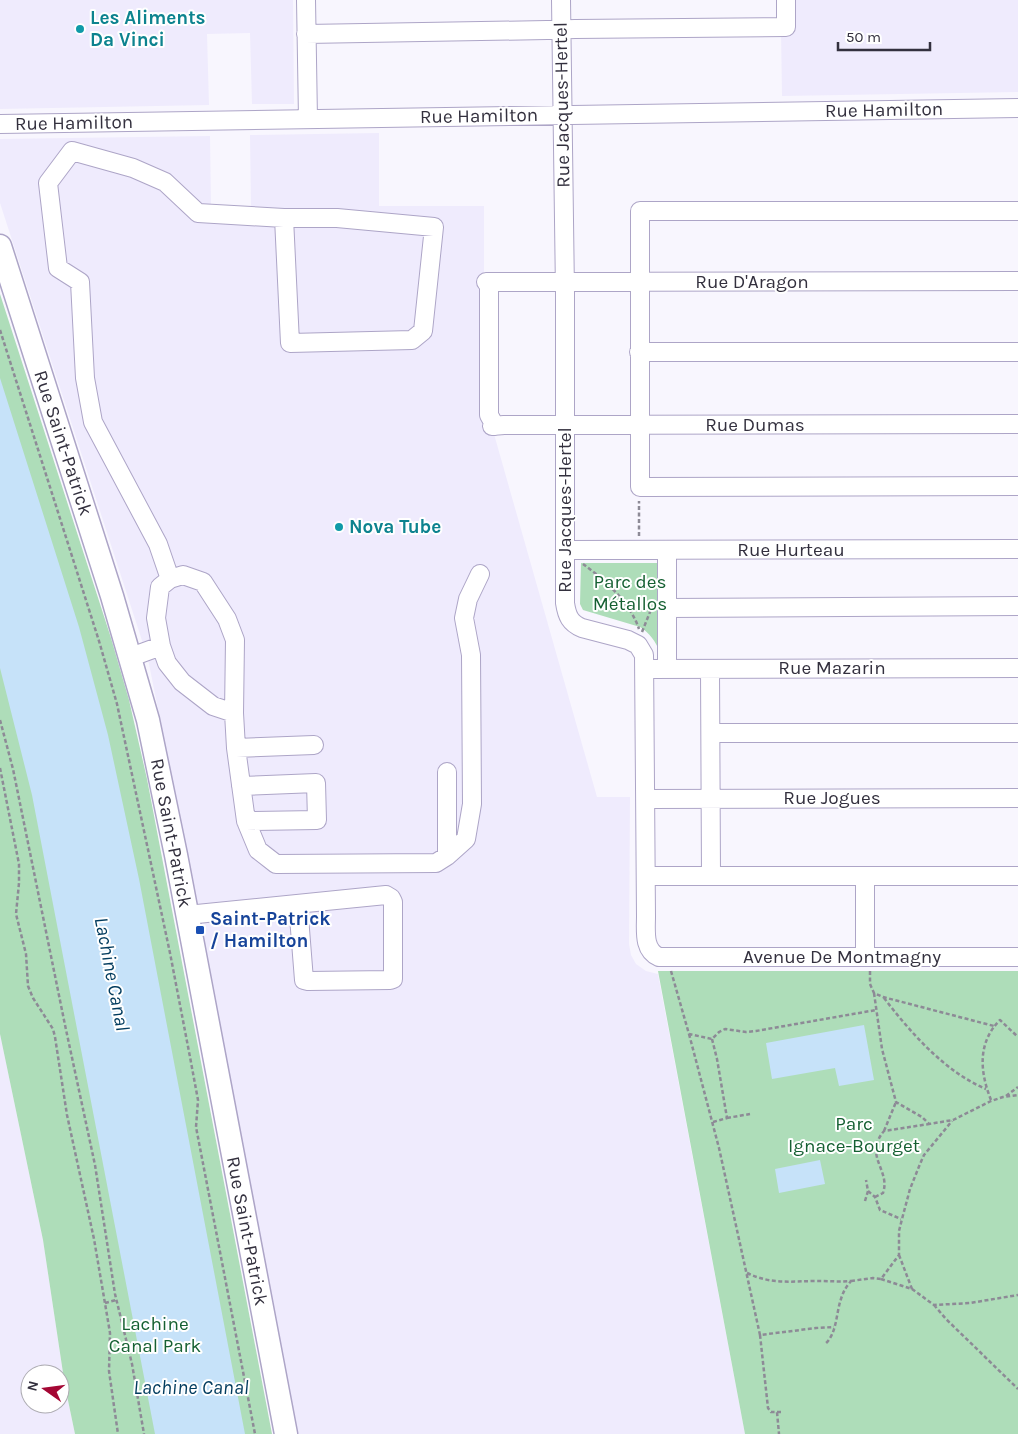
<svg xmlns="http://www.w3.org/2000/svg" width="1018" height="1434" font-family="Karla,sans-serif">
  <rect width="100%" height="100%" fill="#f8f6fe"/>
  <path fill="#efebfd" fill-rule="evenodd" d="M0 0H293L294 104H252L250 33 207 34 209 105 0 109Z
    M793 0H1018V92L782 96 781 31Z
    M379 133V206H484V426L492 427 597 797H630L629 944 631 955 636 964 646 971 658 974 745 1434H297L192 878 148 659 0 203V139L210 136 211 208 251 207 250 135Z
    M0 1034 43 1240 65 1386 75 1434H0ZM30 1374H60V1404H30Z"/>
  <path fill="#aeddb9" d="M0 294 111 638 129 700 147 779 272 1434H75L65 1386 43 1240 0 1034Z
    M581 563H661L660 652C655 641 650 633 640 627L583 610 580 604Z
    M658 971H1018V1434H745Z"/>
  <path fill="#c6e2f9" d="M0 378 79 627 108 735 139 879 245 1434H155L32 795 0 668Z
    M864 1025 874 1080 839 1086 835 1068 772 1079 766 1043Z
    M820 1160 825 1184 779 1193 775 1169Z"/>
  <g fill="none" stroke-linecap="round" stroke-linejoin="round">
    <g stroke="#ada5c7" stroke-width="20">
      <path id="minor" d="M306 0 308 119
        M561 0 565 293V603C567 616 570 623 582 628L628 640 638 645 644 655 646 916C646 931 643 950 659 957H1018
        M306 34 547 30 575 29 786 27V0
        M0 124 1018 108
        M1018 211H640V487L1018 486
        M486 282 1018 281
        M489 282V415L495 426
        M639 352H1018
        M492 426 504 425 1018 424
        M565 550 1018 549
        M170 579 158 544 93 422 85 378 80 282 58 268 48 183 72 151 133 168 165 182 198 213 284 218H337L434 227 423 331 412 340 290 343 284 218
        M667 608 1018 606
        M161 646 167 663 182 682 213 706 234 713
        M131 657 161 646 156 618 160 587 170 579 183 575 203 582 227 619 235 640 234 713 236 748 246 821 258 850 276 864 436 863 447 856 466 839 472 804 471 655 464 618 468 599 480 574
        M645 669 1018 668
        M667 669V550
        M710 669 711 876
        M711 733H1018
        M236 748 314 745
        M241 786 316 783 317 820 246 821
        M645 799 1018 798
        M447 856V772
        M646 876H1018
        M188 917 197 914 386 895 391 898 393 902V979L390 980 308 981 304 980 298 904
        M865 957V876"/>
    </g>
    <g stroke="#ada5c7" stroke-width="25">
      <path id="major" d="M0 246 112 596 148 720 176 855 286 1434"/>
    </g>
    <path stroke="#8d8a96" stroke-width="2.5" stroke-dasharray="4 2.5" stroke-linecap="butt" d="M0 330 99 641 117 704 170 953 190 1057 198 1100 196 1127 255 1434
      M639 536V501
      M583 564C605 580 630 602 639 629
      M642 632 652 607
      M0 720 13 769 65 1025 95 1165 115 1294 132 1364 144 1434
      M0 768 19 864V883L16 914 26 954 28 986 33 998 53 1029 55 1037 67 1115 94 1239 108 1321 110 1333 109 1371 118 1434
      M671 971 689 1034 712 1039 719 1032 725 1029 746 1032 756 1031 876 1010
      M870 971V984L874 993 883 997 994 1026
      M874 993 882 1049 896 1102 922 1117 929 1124 953 1120 991 1101 1003 1097 1018 1095
      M884 998C911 1033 945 1072 986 1089
      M689 1034 719 1148 760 1335 816 1328 834 1327
      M712 1039 717 1059 727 1118 713 1122
      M1006 1096 1018 1087
      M991 1100C980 1072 977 1043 1000 1020L1018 1037
      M727 1118 750 1114
      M884 1131 896 1102
      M868 1191 875 1197 880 1210 901 1219
      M875 1197 883 1193C891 1170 863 1156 884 1131L929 1124
      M865 1201 868 1191 866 1180
      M899 1255 912 1289
      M747 1273C772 1285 792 1281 818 1281 829 1281 840 1282 851 1281 846 1287 843 1292 841 1299 836 1313 837 1334 825 1344
      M881 1279 912 1289 934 1305 970 1303 1018 1295
      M851 1281 873 1278 881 1279 899 1255V1231L902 1219 910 1189 920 1164 924 1155 952 1121
      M105 1303 116 1300
      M934 1305 946 1319 1018 1389
      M760 1335 768 1408 771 1412H777L779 1434
      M777 1412H783"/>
    <use href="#minor" stroke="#fff" stroke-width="18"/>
    <use href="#major" stroke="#fff" stroke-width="22"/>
  </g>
  <g fill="#0f9aa8" stroke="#fff" stroke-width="2">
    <circle cx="80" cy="29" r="5"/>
    <circle cx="339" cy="527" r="5"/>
  </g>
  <rect fill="#1a4fb4" stroke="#fff" stroke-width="2" x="195" y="925" width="10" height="10" rx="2.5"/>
  <g text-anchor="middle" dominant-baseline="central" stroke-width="4" stroke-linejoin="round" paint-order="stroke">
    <g font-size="19" font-weight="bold" fill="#0d838f" stroke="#fff" text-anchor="start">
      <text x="90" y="18">Les Aliments<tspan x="90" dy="22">Da Vinci</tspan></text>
      <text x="349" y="527">Nova Tube</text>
    </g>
    <g font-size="19" fill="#33303e" stroke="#fff">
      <text transform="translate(562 105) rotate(-91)">Rue Jacques-Hertel</text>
      <text transform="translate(884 110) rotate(-1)">Rue Hamilton</text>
      <text transform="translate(479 116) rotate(-1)">Rue Hamilton</text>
      <text transform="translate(74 123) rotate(-1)">Rue Hamilton</text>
      <text x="752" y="282">Rue D'Aragon</text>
      <text x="755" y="425">Rue Dumas</text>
      <text transform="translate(63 443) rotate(72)">Rue Saint-Patrick</text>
      <text transform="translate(565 510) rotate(-90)">Rue Jacques-Hertel</text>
      <text x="791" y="550">Rue Hurteau</text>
      <text x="832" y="668">Rue Mazarin</text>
      <text x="832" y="798">Rue Jogues</text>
      <text transform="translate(171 833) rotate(79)">Rue Saint-Patrick</text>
      <text x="842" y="957">Avenue De Montmagny</text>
      <text transform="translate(247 1231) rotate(79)">Rue Saint-Patrick</text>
    </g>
    <g font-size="19" fill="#156032" stroke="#fff">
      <text x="630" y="582">Parc des<tspan x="630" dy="22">Métallos</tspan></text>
      <text x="854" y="1124">Parc<tspan x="854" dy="22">Ignace-Bourget</tspan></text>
      <text x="155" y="1324">Lachine<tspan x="155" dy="22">Canal Park</tspan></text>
    </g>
    <g font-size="19" font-weight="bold" fill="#164399" stroke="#fff" text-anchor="start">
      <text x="210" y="919">Saint-Patrick<tspan x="210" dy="22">/ Hamilton</tspan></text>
    </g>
    <g font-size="20" font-style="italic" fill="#003b5e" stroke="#fff">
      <text transform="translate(112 974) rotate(79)">Lachine Canal</text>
      <text x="191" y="1387">Lachine Canal</text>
    </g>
  </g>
  <g transform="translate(45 1389) rotate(284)"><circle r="24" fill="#ffffff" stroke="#adacb2"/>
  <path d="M0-4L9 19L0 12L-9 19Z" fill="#a40734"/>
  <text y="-8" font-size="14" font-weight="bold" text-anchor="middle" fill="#33303e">N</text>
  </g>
  <path d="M838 42v8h92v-8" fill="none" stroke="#33303e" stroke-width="2.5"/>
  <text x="846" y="42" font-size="15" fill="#33303e" stroke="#ffffff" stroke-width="4" paint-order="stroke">50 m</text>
</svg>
